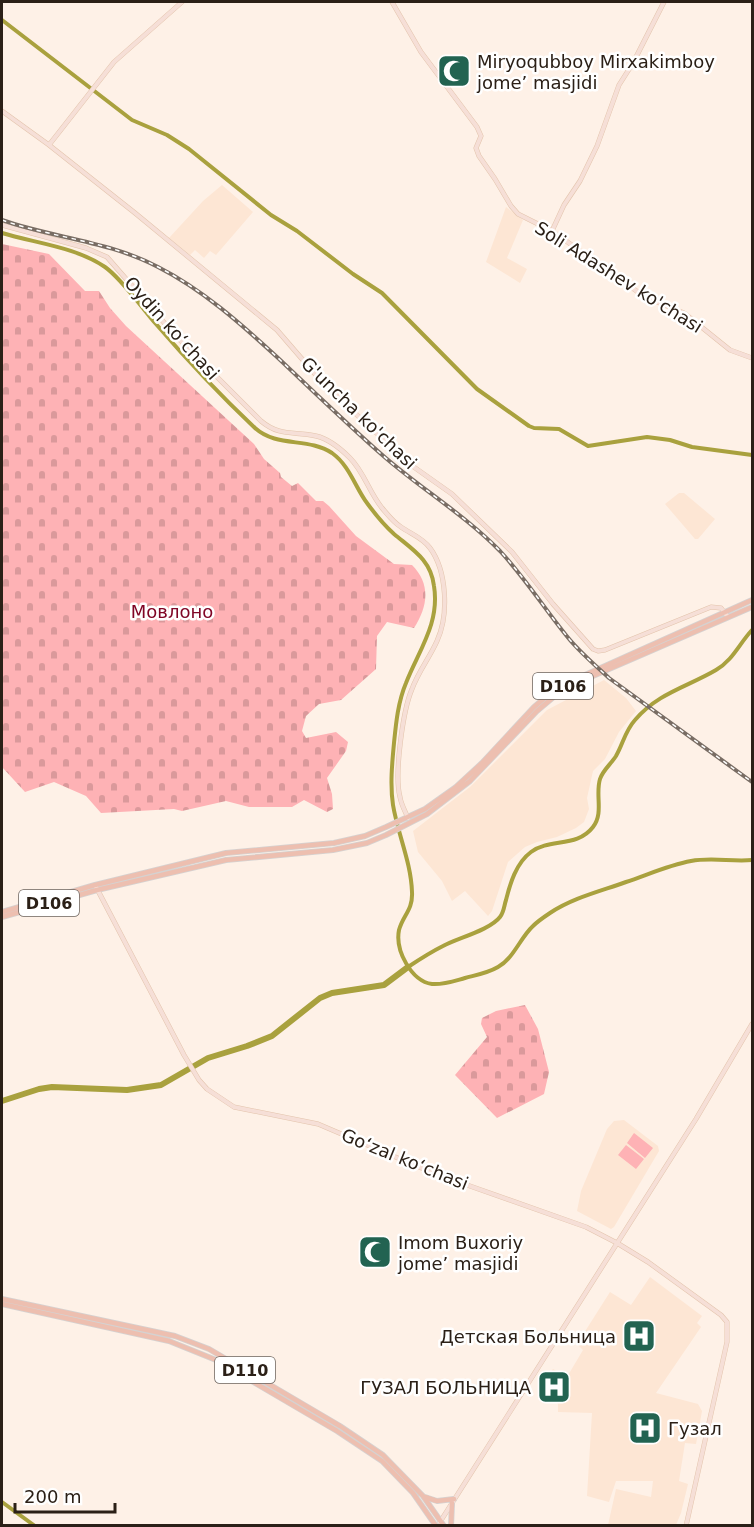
<svg xmlns="http://www.w3.org/2000/svg" width="754" height="1527" font-family="'DejaVu Sans',sans-serif">
  <defs>
    <pattern id="cemetery-stones" width="16" height="16" patternUnits="userSpaceOnUse" patternTransform="scale(1.5)"><rect width="16" height="16" fill="#feb2b5"/><path d="M2 7V4a2 2 0 0 1 4 0v3zM10 15v-3a2 2 0 0 1 4 0v3z" fill="#da999b"/></pattern>
  </defs>
  <rect width="100%" height="100%" fill="#fef1e7"/>
  <path fill="#fde6d4" d="M222 185 253 212 216 255 210 251 204 258 195 250 190 255 169 238 203 201Z
    M506 207 523 220 507 258 527 269 520 283 486 262Z
    M679 493H684L715 519 698 539H695L665 504Z
    M604 680 626 698 636 711 619 732 605 759 593 771 587 798 589 809 584 822 576 828 557 837 537 842 525 847 508 862 492 911 488 916 465 891 452 901 442 881 418 852 413 831 470 787 547 710Z
    M624 1120 658 1146 659 1151 614 1227 611 1229 577 1211 581 1191 607 1129 614 1121Z
    M650 1277 702 1316 697 1323 701 1327 656 1393 698 1404 702 1411 696 1444 685 1443 679 1481 688 1484 681 1513 676 1525H608L616 1489 651 1497 653 1481H616L609 1502 587 1496 592 1413 558 1412V1404L550 1395 538 1389 553 1369 567 1377 583 1350 577 1344 610 1292 631 1305Z"/>
  <path fill="#feb2b5" d="M634 1133 653 1148 645 1158 627 1143Z
    M626 1145 644 1159 636 1169 618 1155Z"/>
  <path fill="url(#cemetery-stones)" d="M2 244 49 254 85 291H99L110 308 126 326 254 444 264 459 280 473 281 477 292 486 298 483 316 501H323L329 506 356 536 394 564 412 565C431 584 428 606 414 628L387 622 377 636 376 669 341 700 319 704 306 716 302 731 306 738 336 732 348 742 346 751 327 778 332 794 333 809 327 812 304 800 292 807H249L226 801 182 811 174 809 101 813 86 796 54 782 25 792 2 767Z
    M525 1005 538 1029 549 1072 544 1094 497 1118 455 1075 487 1037 481 1024 482 1018 496 1011Z"/>
  <g fill="none" stroke-linecap="round" stroke-linejoin="round">
    <path stroke="#a9a13e" stroke-width="4" d="M2 20 132 120 167 135 189 149 271 215 297 231 353 274 382 293 477 389 529 426 534 428 559 429 588 446 647 437 670 440 692 447 752 455
      M2 233C35 243 76 247 105 267 122 279 142 308 156 324 187 360 220 395 255 428 277 448 308 437 332 453 350 466 355 487 367 503 375 514 384 525 394 534 413 550 431 560 434 586 440 623 419 650 406 683 398 702 396 723 394 743 392 764 390 785 393 805 398 835 411 862 412 892 413 910 403 915 399 930 395 950 411 981 432 984 443 985 454 981 465 978 476 975 488 973 498 967 514 958 520 938 533 926 538 921 544 917 550 913 572 898 601 891 626 882 647 875 669 865 691 861 712 857 732 862 752 860
      M408 967C420 959 431 952 443 946 458 938 490 930 500 917 504 912 504 906 506 900 510 884 516 863 531 852 550 838 577 848 593 827 604 813 595 795 600 779 603 770 611 764 616 756 623 744 625 731 635 720 658 693 687 687 716 670 733 660 739 644 752 630
      M2 1502 35 1526"/>
    <path stroke="#a9a13e" stroke-width="6" d="M2 1101 39 1089 52 1087 127 1090 161 1085 208 1058 247 1046 272 1036 320 998 332 993 384 985 408 967"/>
    <g stroke="#e3c4ac" stroke-width="5">
      <path id="secondary" d="M392 2 421 52 477 127 481 136 476 148 479 156 495 179 511 206 518 214 552 231 645 297 684 313 730 350 752 358
        M2 111 49 145 135 213 277 330 315 374 357 415 411 465 452 494 512 552 553 604 593 649 598 651 605 650 711 607 721 608 728 617
        M49 145 114 62 182 2
        M2 225 86 248 107 257 174 334 261 421C280 437 294 431 316 436 330 439 341 449 350 458 364 472 369 492 382 508 388 515 393 522 401 527 411 534 423 538 430 548 447 571 449 615 437 641 430 657 418 672 412 689 403 710 394 774 400 797 401 804 405 811 408 818
        M552 231 564 205 580 181 597 146 619 85 633 63 664 2
        M95 885 184 1055 199 1080 207 1089 234 1107 318 1124 433 1173 586 1227 617 1243 648 1262 721 1315 727 1322V1342L686 1526
        M440 1522 696 1119 752 1024"/>
    </g>
    <g stroke="#d5d2d1" stroke-width="6">
      <path id="primary" d="M2 912 95 885 226 853 334 843 365 836 386 827 425 809 456 787 482 763 534 707 554 690 585 675 752 600
        M2 917 97 890 226 860 333 850 367 843 386 835 427 814 470 781 537 711 556 695 586 679 752 607
        M2 1299 175 1336 209 1349 340 1426 383 1455 423 1496 444 1526
        M2 1304 169 1341 216 1360 337 1431 382 1461 413 1493 436 1526
        M425 1497 437 1501 454 1499
        M451 1526 452 1503"/>
    </g>
    <use href="#secondary" stroke="#f6dfd7" stroke-width="4"/>
    <use href="#primary" stroke="#edbfb0" stroke-width="4.5"/>
    <g stroke="#796d64" stroke-width="4">
      <path id="rail" d="M2 220C53 238 109 241 158 267 203 290 240 323 277 357 311 389 345 422 380 453 418 487 464 514 500 551 526 579 546 611 570 640 582 654 596 666 609 678L752 782"/>
    </g>
    <use href="#rail" stroke="#fff" stroke-width="1.5" stroke-dasharray="4.5" stroke-linecap="butt"/>
  </g>
  <defs>
    <g id="mosque-square" transform="scale(1.725)"><rect x="-9" y="-9" width="18" height="18" rx="4" fill="#226351" stroke="#fff"/><path d="M3.5-4.9A6 6 0 1 0 3.5 4.9A5 5 0 1 1 3.5-4.9Z" fill="#fff"/></g>
    <g id="hospital-square" transform="scale(1.725)"><rect x="-9" y="-9" width="18" height="18" rx="4" fill="#226351" stroke="#fff"/><path d="M-5-5h3v3.5h4V-5h3V5h-3V1.5h-4V5h-3Z" fill="#fff"/></g>
  </defs>
  <g fill-rule="evenodd">
    <use href="#mosque-square" x="454" y="71"/>
    <use href="#mosque-square" x="375" y="1252"/>
    <use href="#hospital-square" x="639" y="1336"/>
    <use href="#hospital-square" x="554" y="1387"/>
    <use href="#hospital-square" x="645" y="1428"/>
  </g>
  <g text-anchor="middle" dominant-baseline="central" stroke-width="5" stroke-linejoin="round" paint-order="stroke">
    <g fill="#fff" stroke="#6b635d" stroke-width="1.5">
      <rect x="533" y="673" width="60" height="26" rx="4.5"/>
      <rect x="19" y="890" width="60" height="26" rx="4.5"/>
      <rect x="215" y="1357" width="60" height="26" rx="4.5"/>
    </g>
    <g font-size="16" font-weight="bold" fill="#2b2017">
      <text x="563" y="686">D106</text>
      <text x="49" y="903">D106</text>
      <text x="245" y="1370">D110</text>
    </g>
    <g font-size="18" fill="#2b2017" stroke="#fff" text-anchor="start">
      <text x="477" y="61">Miryoqubboy Mirxakimboy<tspan x="477" dy="21">jome’ masjidi</tspan></text>
      <text x="398" y="1242">Imom Buxoriy<tspan x="398" dy="21">jome’ masjidi</tspan></text>
      <text x="616" y="1336" text-anchor="end">Детская Больница</text>
      <text x="531" y="1387" text-anchor="end">ГУЗАЛ БОЛЬНИЦА</text>
      <text x="668" y="1428">Гузал</text>
    </g>
    <g font-size="18" fill="#2b2017" stroke="#fff">
      <text transform="translate(619 277) rotate(32)">Soli Adashev ko'chasi</text>
      <text transform="translate(172 328) rotate(48)">Oydin koʻchasi</text>
      <text transform="translate(359 413) rotate(44)">G'uncha ko'chasi</text>
      <text transform="translate(405 1159) rotate(22)">Goʻzal koʻchasi</text>
    </g>
    <g font-size="18" fill="#800626" stroke="#fff">
      <text x="172" y="611">Мовлоно</text>
    </g>
  </g>
  <rect width="754" height="1527" fill="none" stroke="#2b2017" stroke-width="6"/>
  <path d="M15 1503v9h100v-9" fill="none" stroke="#2b2017" stroke-width="3"/>
  <text x="24" y="1503" font-size="18" fill="#2b2017" stroke="#ffffff" stroke-width="4.5" paint-order="stroke">200 m</text>
</svg>
